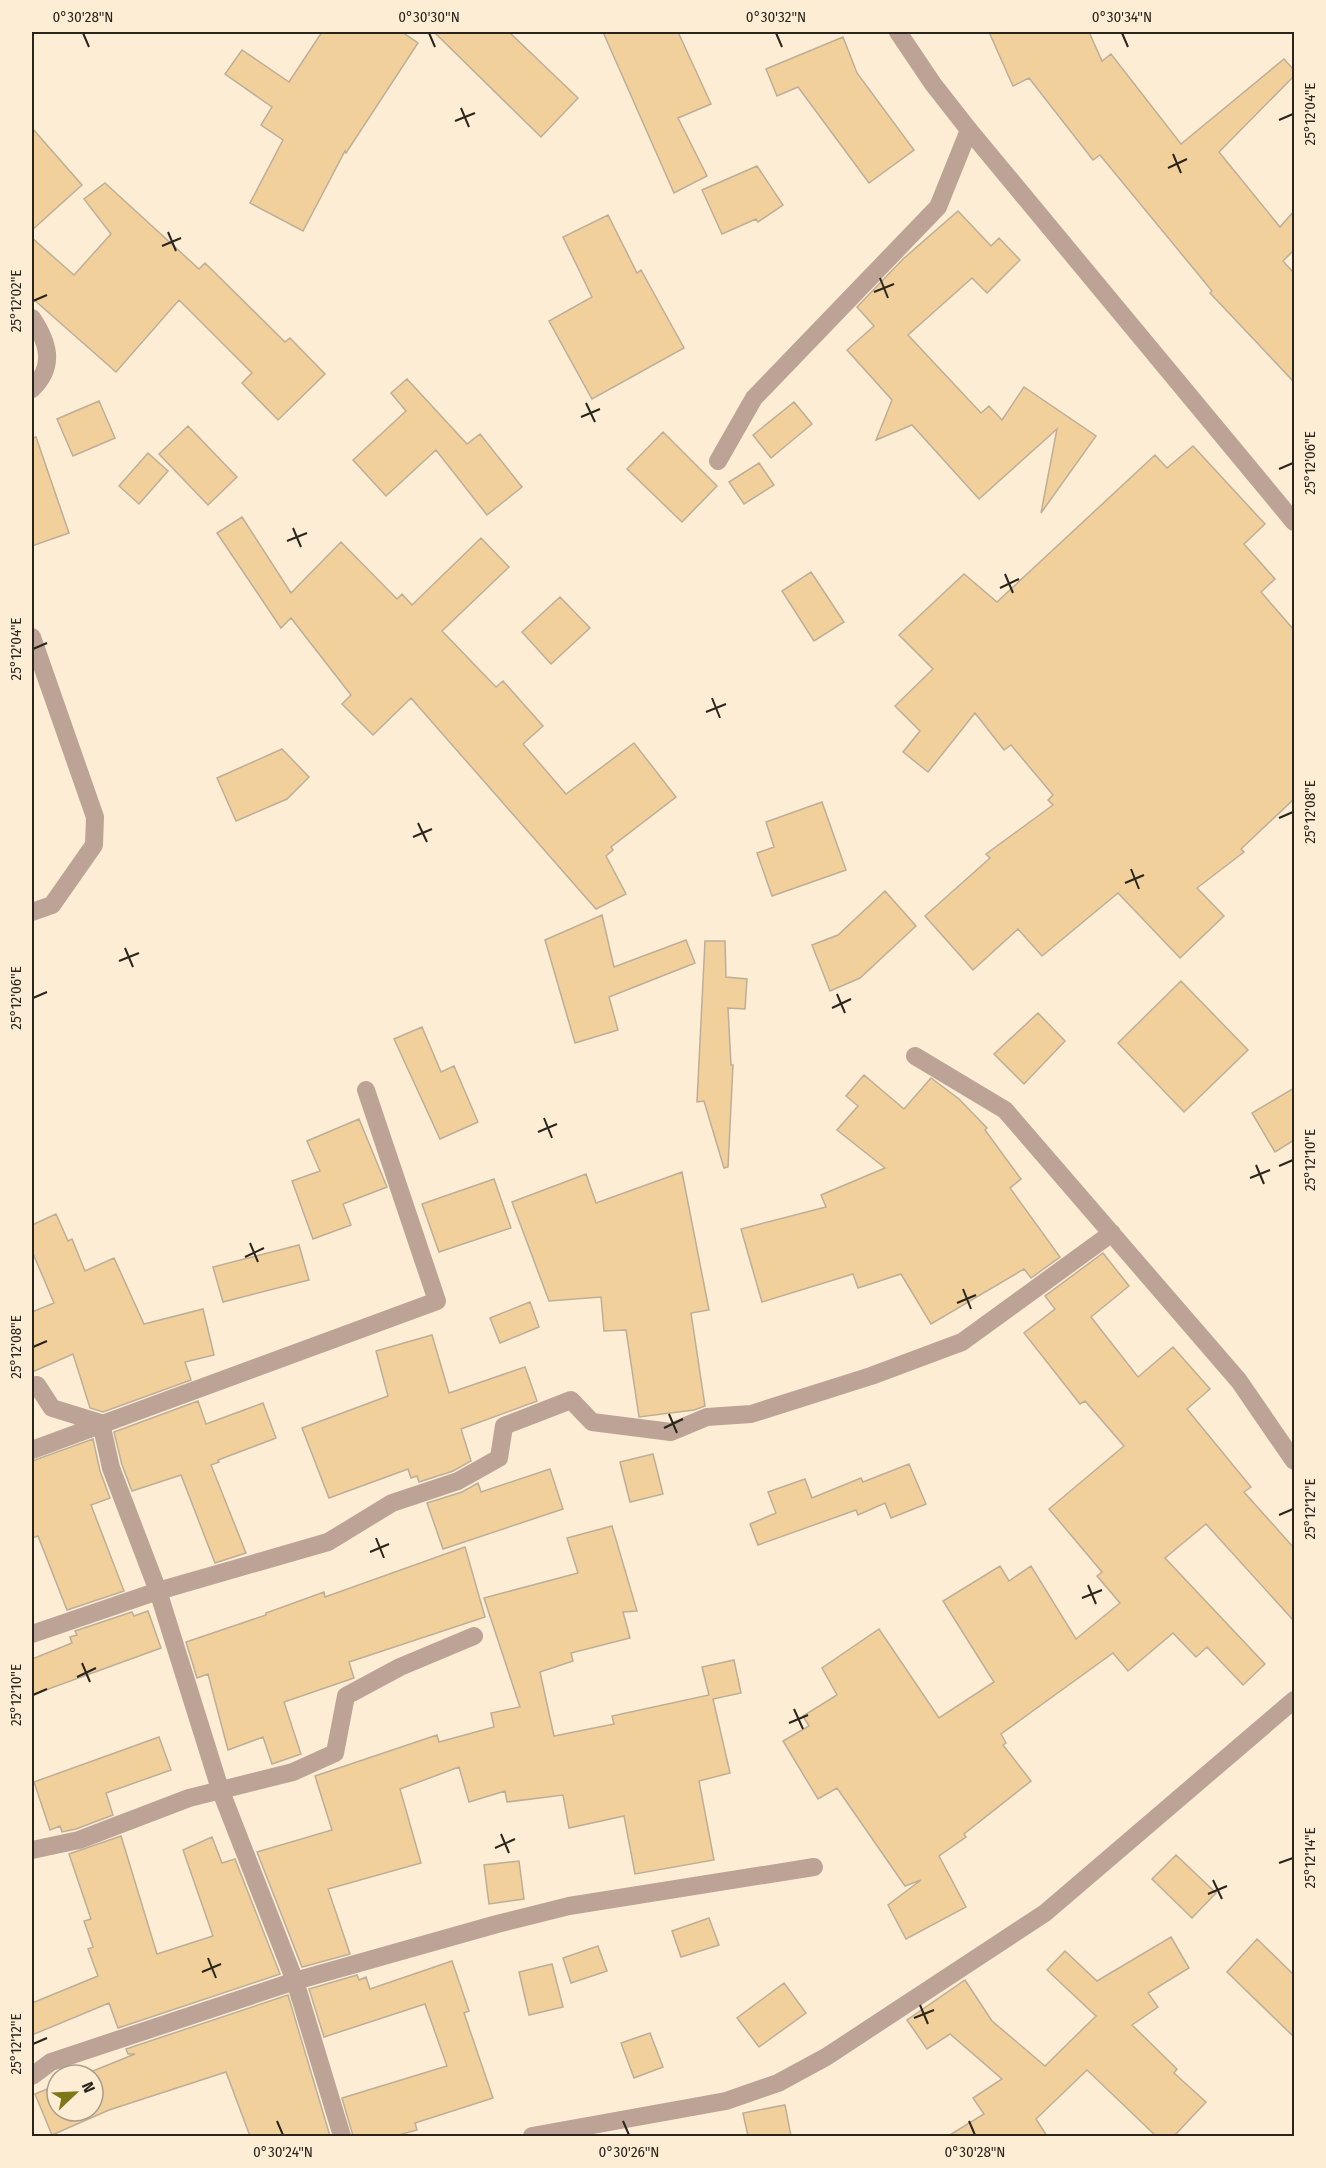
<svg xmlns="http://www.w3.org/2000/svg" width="1326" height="2168" font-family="'Fira Sans Condensed',sans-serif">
  <rect width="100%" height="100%" fill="#fdedd5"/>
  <path fill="#f2d09c" stroke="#bdae98" stroke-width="1.5" d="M322 32H402L418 43 346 153 345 151 303 231 250 203 283 140 261 125 272 107 225 74 242 50 289 82Z
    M434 32H509L578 98 541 137Z
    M603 32H678L711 104 678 118 707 176 674 193Z
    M989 32H1089L1102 61 1111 54 1181 144 1284 59 1294 70V76L1219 152 1280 227 1294 211V250L1283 261 1294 273V382L1210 293 1212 291 1100 155 1093 160 1029 78 1013 86Z
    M843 37 857 73 914 150 869 183 798 87 777 96 766 69Z
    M32 128 82 185 32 230Z
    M757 166 783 205 758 222 756 219 722 234 702 190Z
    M105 183 199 269 205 263 285 342 290 338 325 374 278 420 242 383 252 373 179 300 116 372 32 298V238L74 275 111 234 84 199Z
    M958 211 991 246 999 238 1020 260 987 293 972 278 908 335 981 413 989 406 1002 420 1024 387 1096 436 1041 513 1057 429 979 499 912 425 876 440 892 400 847 350 874 326 857 307 903 259Z
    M608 215 637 273 641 270 684 348 592 399 549 321 592 297 563 237Z
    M407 379 467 444 480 434 522 487 487 515 436 450 386 496 353 460 406 411 391 393Z
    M99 401 115 438 73 456 57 419Z
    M794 402 812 424 771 458 753 435Z
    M188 426 237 477 208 505 159 454Z
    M663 432 717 486 682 522 627 469Z
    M36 437 69 533 32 546V438Z
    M1193 446 1265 524 1244 544 1275 579 1261 592 1294 630V799L1241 849 1244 852 1197 888 1224 916 1180 958 1118 893 1042 956 1018 929 973 970 925 916 990 858 986 854 1053 805 1048 800 1053 795 1011 745 1004 750 975 713 928 772 903 752 920 731 895 706 933 669 899 635 964 574 997 602 1155 455 1167 468Z
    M148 453 168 471 139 504 119 486Z
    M759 463 774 485 744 504 729 482Z
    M242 517 291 593 341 542 397 599 402 594 412 605 481 538 509 567 442 631 496 687 503 681 543 726 523 744 566 794 634 743 676 797 611 847 613 850 606 856 626 894 596 909 411 698 373 735 342 704 351 695 291 618 281 628 217 533Z
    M811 572 844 622 814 641 782 591Z
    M560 597 590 628 551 664 522 632Z
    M282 749 309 777 287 799 236 821 217 778Z
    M822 802 846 870 772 896 757 853 774 847 766 822Z
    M885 891 916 926 860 978 830 991 812 945 838 935Z
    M602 915 614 967 686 940 695 963 609 997 618 1030 575 1043 545 940Z
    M705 941H725L726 977 747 979 745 1009 728 1008 731 1065H733L728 1167 724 1168 704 1101 697 1102Z
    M1181 981 1248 1050 1184 1112 1118 1043Z
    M1038 1013 1065 1041 1024 1084 994 1054Z
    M422 1027 441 1072 454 1066 478 1122 440 1139 394 1039Z
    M864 1075 904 1109 931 1078 959 1099 987 1128 985 1130 1021 1179 1010 1188 1060 1257 1031 1278 1024 1269 931 1324 901 1274 858 1288 853 1274 762 1302 741 1229 826 1207 821 1195 885 1168 837 1130 858 1106 846 1096Z
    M1294 1088V1140L1275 1152 1252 1113Z
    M359 1119 387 1187 343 1204 351 1225 313 1239 292 1181 320 1171 307 1141Z
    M682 1172 709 1310 691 1313 705 1406 694 1410 639 1417 626 1330 604 1331 601 1297 549 1301 512 1202 586 1174 596 1203Z
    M494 1179 511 1228 439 1252 422 1204Z
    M56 1214 68 1241 72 1239 85 1271 114 1258 144 1324 203 1309 214 1355 185 1362 191 1380 103 1412 90 1408 73 1354 32 1372V1312L54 1303 32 1251V1225Z
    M299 1245 309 1280 223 1302 213 1267Z
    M1103 1253 1129 1286 1091 1317 1138 1377 1173 1347 1210 1389 1187 1409 1251 1487 1244 1492 1294 1548V1621L1206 1524 1165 1558 1265 1664 1243 1685 1207 1647 1196 1657 1173 1633 1128 1671 1113 1653 1001 1734 1006 1743 1003 1745 1031 1781 964 1834 966 1837 939 1856 966 1907 906 1939 888 1905 921 1880 905 1886 837 1788 818 1799 783 1741 809 1726 803 1716 837 1695 822 1668 879 1629 939 1718 994 1682 943 1601 1000 1566 1009 1581 1031 1566 1076 1639 1120 1603 1097 1576 1102 1572 1049 1509 1124 1446 1085 1401 1080 1404 1024 1333 1055 1309 1045 1296Z
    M530 1302 539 1327 500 1343 490 1318Z
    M432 1335 449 1393 525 1367 537 1401 461 1429 471 1461 453 1471 419 1482 417 1476 411 1478 408 1469 329 1498 302 1428 388 1396 376 1351Z
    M198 1401 206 1424 263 1403 276 1438 218 1460 219 1462 211 1465 246 1553 215 1563 181 1475 132 1491 122 1465 114 1432Z
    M93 1439 100 1471 110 1498 91 1505 124 1591 67 1610 38 1536 32 1538V1461Z
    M653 1454 663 1494 630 1502 620 1462Z
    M909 1464 926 1504 891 1518 885 1503 858 1515 856 1510 758 1545 750 1524 776 1513 768 1492 805 1479 812 1498 861 1478 863 1482Z
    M550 1469 563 1509 443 1549 427 1503 462 1492 478 1483 481 1492Z
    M612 1526 637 1611 623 1612 630 1638 571 1653 573 1661 540 1672 554 1736 614 1724 612 1716 709 1695 702 1667 734 1660 741 1693 713 1699 730 1773 699 1781 714 1860 635 1874 624 1816 569 1828 563 1795 507 1802 505 1791 469 1802 459 1767 400 1789 421 1863 328 1889 350 1954 302 1967 257 1852 332 1830 315 1776 437 1735 439 1742 494 1727 491 1713 520 1707 484 1598 578 1573 567 1538Z
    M465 1547 485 1617 349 1662 354 1678 284 1702 301 1754 272 1764 263 1737 228 1750 208 1674 197 1678 186 1642 266 1615V1613L324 1592 325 1597Z
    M148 1611 161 1648 32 1695V1659L72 1643 70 1637 77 1635 75 1631 132 1612 134 1616Z
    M159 1737 171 1770 106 1793 113 1815 76 1829 62 1832 60 1826 50 1830 34 1782Z
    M121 1836 157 1954 213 1936 183 1850 212 1837 222 1863 235 1859 280 1974 118 2028 109 2003 32 2035V2003L98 1976 88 1949 93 1947 84 1921 91 1919 69 1854Z
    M1176 1855 1216 1893 1192 1918 1152 1879Z
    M519 1861 524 1899 489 1904 484 1865Z
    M709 1918 719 1945 681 1957 672 1931Z
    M1171 1937 1189 1968 1148 1993 1158 2007 1132 2025 1177 2069 1174 2073 1206 2102 1174 2136H1156L1087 2070 1036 2119 1047 2136H948L984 2114 973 2098 1002 2079 950 2034 927 2049 907 2020 965 1980 992 2021 1045 2066 1096 2016 1047 1970 1065 1951 1097 1981Z
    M1257 1939 1294 1975V2037L1227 1972Z
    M598 1946 607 1971 571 1983 563 1958Z
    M452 1961 469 2011 464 2013 493 2098 415 2123 417 2130 395 2136H353L342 2098 447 2066 425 2004 324 2037 309 1989 357 1975 359 1980 366 1977 370 1989Z
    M552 1964 563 2007 529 2015 519 1972Z
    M784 1983 806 2013 759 2047 737 2018Z
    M288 1995 330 2136H250L226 2072 109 2110 52 2135 35 2094 57 2085V2111H93V2075H83L135 2054H128L126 2049Z
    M650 2033 663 2067 634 2078 621 2043Z
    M785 2105 791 2136H748L743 2113Z"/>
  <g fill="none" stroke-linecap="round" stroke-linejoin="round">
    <path stroke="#bca396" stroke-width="18" d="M898 32 933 84 969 130 1294 522
      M32 318C48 342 56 366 32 389
      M718 461 754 398 938 207 969 130
      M32 637 95 817 94 845 52 905 32 912
      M915 1056 1005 1110 1239 1381 1294 1461
      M37 1385 52 1408 101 1423 111 1468 158 1591 220 1789 295 1981 342 2136
      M32 1450 437 1301 366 1090
      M32 1634 158 1591 328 1542 392 1503 458 1481 499 1458 504 1426 571 1400 592 1422 671 1432 707 1417 751 1414 871 1376 962 1342 1112 1233
      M32 1850 79 1840 189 1798 293 1772 335 1753 346 1696 400 1667 474 1636
      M32 2076 51 2062 295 1981 497 1924 569 1906 814 1867
      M532 2136 726 2101 778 2083 826 2057 1045 1913 1294 1700"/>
  </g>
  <path fill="none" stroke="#2a251c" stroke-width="2" d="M83 33 89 47M429 33 435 47M776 33 782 47M1122 33 1128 47M461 108 469 127M1279 120 1293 114M455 121 475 113M1173 154 1181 173M1168 168 1187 159M168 232 176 251M162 246 181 238M880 278 888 298M874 292 894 284M33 301 47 295M586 403 595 422M581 417 600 409M1279 469 1293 463M293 528 301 547M287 541 307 533M1005 574 1013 593M1000 588 1019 579M33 649 47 643M712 698 720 718M706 712 726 704M1279 818 1293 812M418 823 427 842M413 837 432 829M1131 869 1139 889M1125 883 1144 875M125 948 133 967M119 961 139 953M837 994 845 1013M33 998 47 992M832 1008 851 999M544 1118 552 1138M538 1132 557 1124M1256 1165 1264 1184M1279 1166 1293 1160M1250 1178 1270 1170M250 1243 258 1262M245 1257 264 1248M963 1289 971 1309M957 1303 976 1295M33 1347 47 1341M669 1414 677 1433M664 1428 683 1419M1279 1515 1293 1509M376 1538 384 1558M370 1552 389 1544M1088 1585 1096 1604M1082 1598 1102 1590M82 1663 90 1682M77 1677 96 1668M33 1695 47 1689M794 1709 803 1729M789 1723 808 1715M501 1834 509 1853M495 1848 515 1839M1279 1863 1293 1858M1213 1880 1222 1899M1208 1894 1227 1886M208 1958 216 1978M202 1972 221 1964M920 2005 928 2024M914 2018 934 2010M33 2044 47 2038M277 2121 283 2135M623 2121 629 2135M969 2121 975 2135"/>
  <rect width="1326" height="2168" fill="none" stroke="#fdedd5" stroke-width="66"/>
  <g transform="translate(75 2093) rotate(67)"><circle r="28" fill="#fdedd5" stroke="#a99d8b" stroke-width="1.5"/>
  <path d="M0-4.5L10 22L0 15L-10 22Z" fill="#7f761a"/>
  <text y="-9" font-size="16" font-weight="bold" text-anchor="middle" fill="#2a251c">N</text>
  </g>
  <rect x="33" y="33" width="1260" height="2102" fill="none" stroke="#2a251c" stroke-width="2"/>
  <g font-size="15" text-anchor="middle" fill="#2a251c">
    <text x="83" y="22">0°30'28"N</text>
    <text x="429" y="22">0°30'30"N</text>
    <text x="776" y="22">0°30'32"N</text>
    <text x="1122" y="22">0°30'34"N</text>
    <text transform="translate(1310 114) rotate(-90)" y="5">25°12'04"E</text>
    <text transform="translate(16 301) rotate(-90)" y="5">25°12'02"E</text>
    <text transform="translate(1310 463) rotate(-90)" y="5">25°12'06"E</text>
    <text transform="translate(16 649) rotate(-90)" y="5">25°12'04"E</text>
    <text transform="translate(1310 812) rotate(-90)" y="5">25°12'08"E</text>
    <text transform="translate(16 998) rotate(-90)" y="5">25°12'06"E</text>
    <text transform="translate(1310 1160) rotate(-90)" y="5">25°12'10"E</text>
    <text transform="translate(16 1347) rotate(-90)" y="5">25°12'08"E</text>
    <text transform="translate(1310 1509) rotate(-90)" y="5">25°12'12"E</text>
    <text transform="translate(16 1695) rotate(-90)" y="5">25°12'10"E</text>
    <text transform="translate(1310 1858) rotate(-90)" y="5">25°12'14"E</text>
    <text transform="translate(16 2044) rotate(-90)" y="5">25°12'12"E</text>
    <text x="283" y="2157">0°30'24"N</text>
    <text x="629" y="2157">0°30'26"N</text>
    <text x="975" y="2157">0°30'28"N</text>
  </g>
</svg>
